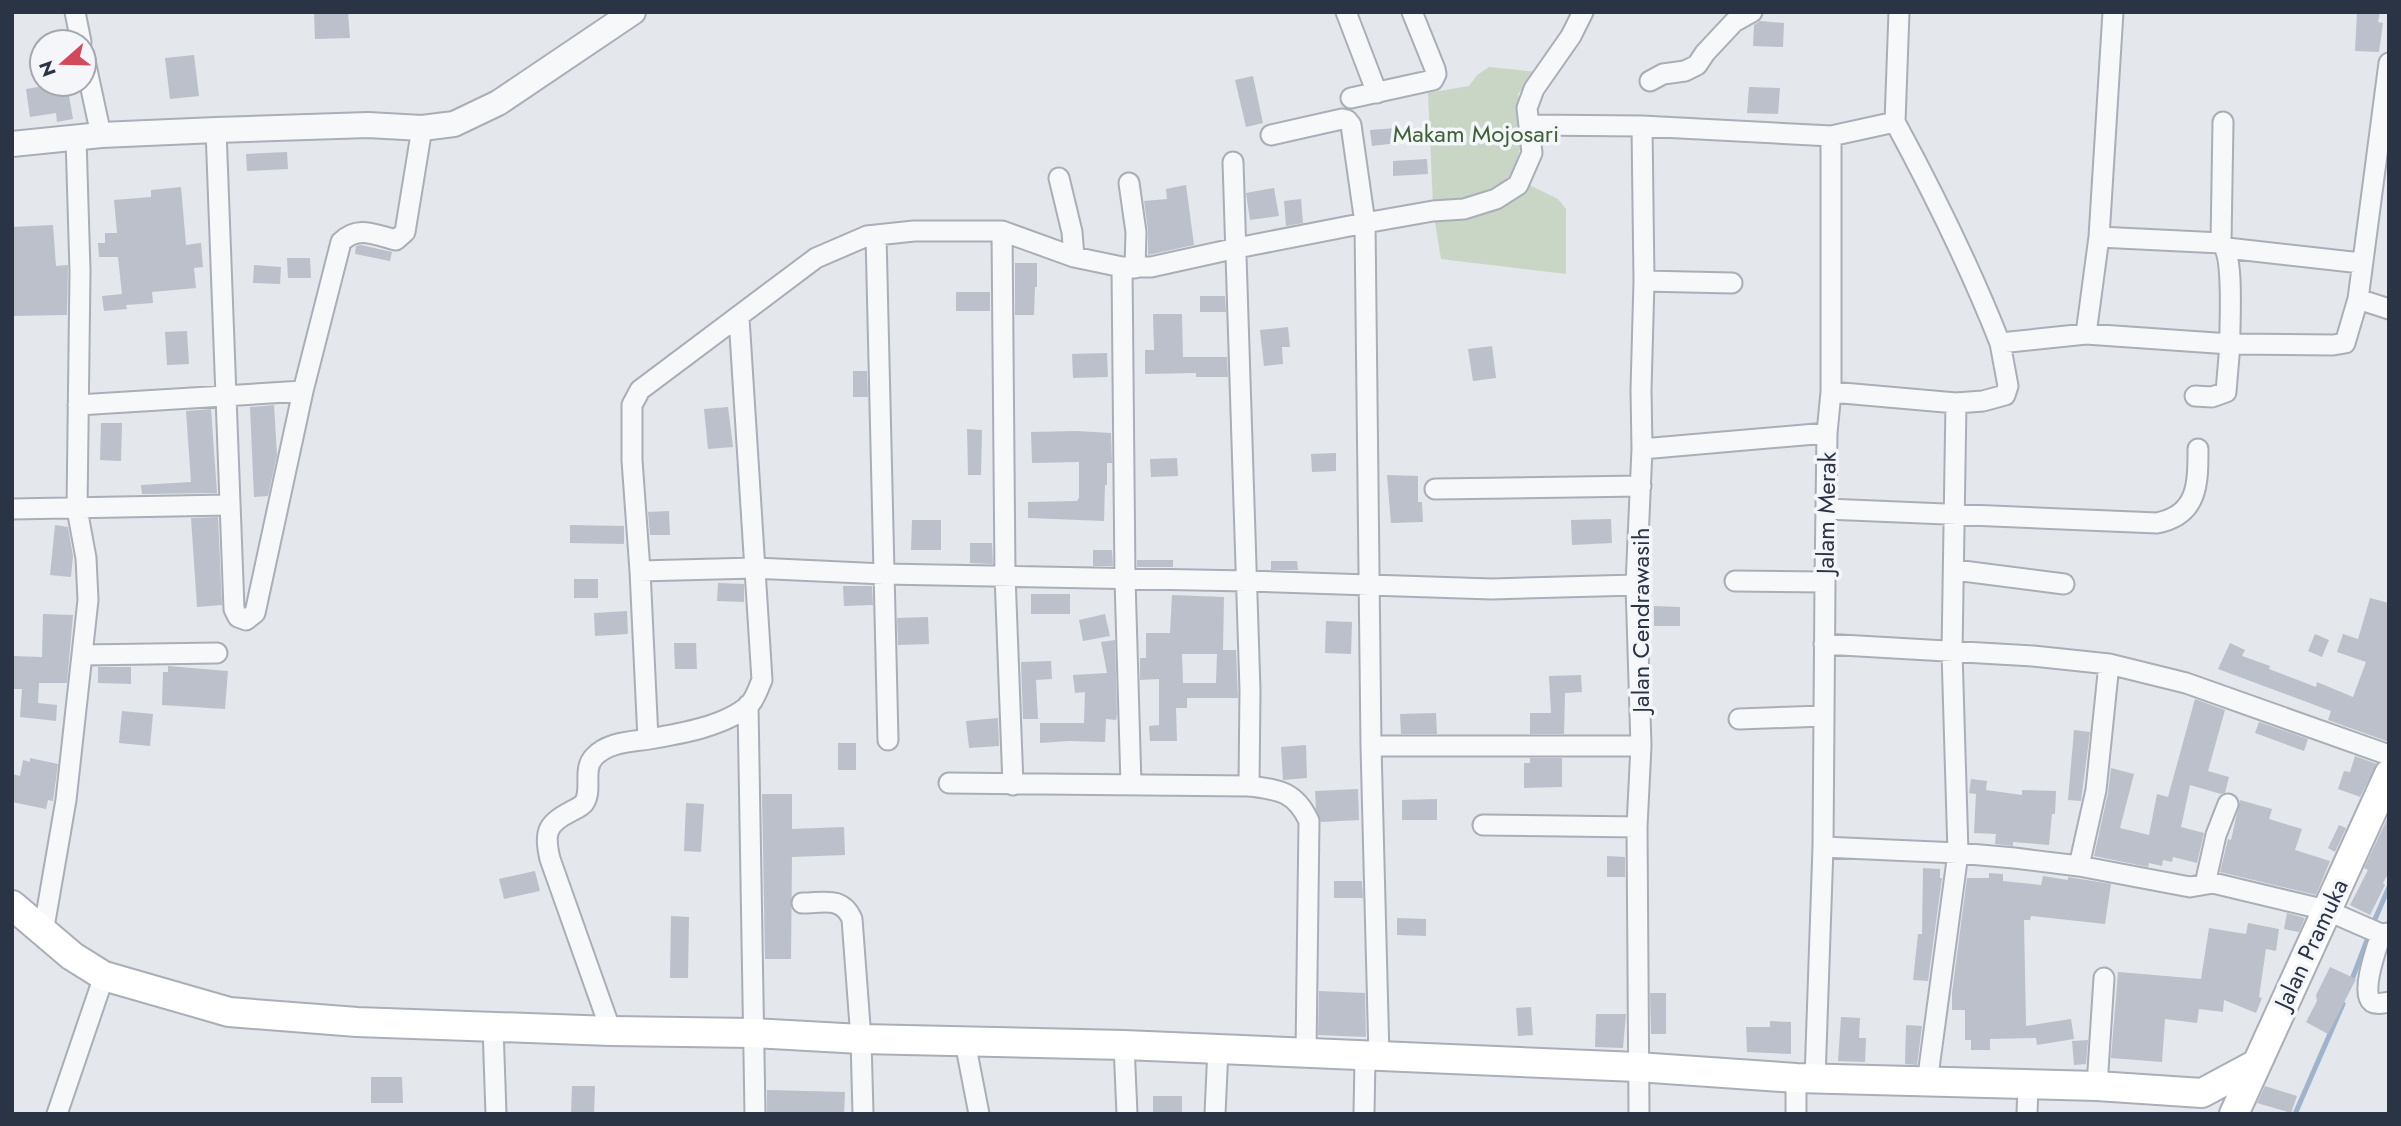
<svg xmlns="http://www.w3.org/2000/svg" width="2401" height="1126" font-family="Jost,sans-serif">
  <rect width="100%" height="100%" fill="#e4e7ec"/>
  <path fill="#c9d6c5" d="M1489 67 1537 72 1518 94C1523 134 1525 148 1506 185L1465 201 1433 205 1428 93 1469 86 1477 75Z
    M1525 183 1558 199 1566 209V274L1441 259 1434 216Z"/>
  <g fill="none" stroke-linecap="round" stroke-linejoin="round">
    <path stroke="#9fb4cc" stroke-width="5" d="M2372 926 2389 887
      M2351 982 2369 935
      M2295 1114 2343 1004"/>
  </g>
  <path fill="#bbc0ca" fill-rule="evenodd" d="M314 12H348L350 38 315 39Z
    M2357 12H2380L2378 22 2383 23 2379 52 2355 51Z
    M1760 21 1784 23 1783 47 1753 46 1754 25Z
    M194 55 199 96 170 99 165 58Z
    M1253 76 1263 123 1246 127 1235 80Z
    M55 84H67L73 119 57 122 56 113 30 117 26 89Z
    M1749 87 1780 88 1778 114 1747 113Z
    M1396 128 1397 143 1372 146 1370 130Z
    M287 152 288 169 247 171 246 154Z
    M1427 159 1428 174 1393 176V161Z
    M1186 185 1194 245 1148 255V230L1144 201 1167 199 1166 189Z
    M181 187 186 245 201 243 203 267 194 268 196 288 152 292 153 303 126 305 127 309 104 311 102 296 122 294 118 257H99L98 243H105V233H117L114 200 151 197V190Z
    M1274 188 1279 216 1250 220 1246 193Z
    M1301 199 1303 223 1286 226 1284 201Z
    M53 225 56 266 68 265 67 315 12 316V227Z
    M361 245 392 252 390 261 355 254 356 246Z
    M287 258H310L311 278H288Z
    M1015 263H1037V287H1035L1034 315H1015Z
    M254 265 281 267 280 284 253 283Z
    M956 292H990V311H956Z
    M1200 296H1225L1226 312H1200Z
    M1153 314H1182L1183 357H1227L1228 377H1196V373L1145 374V350H1154Z
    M1288 327 1290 347H1282L1283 364 1264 366 1260 330Z
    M187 331 189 364 167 365 165 332Z
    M1492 346 1496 378 1473 381 1468 349Z
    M1107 353 1108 377 1073 378 1072 354Z
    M853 371H867L868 397H853Z
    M274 405 277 455 268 496 254 497 250 407Z
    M728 407 733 447 708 449 704 409Z
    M211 409 217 493 142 494 141 485 191 482 186 411Z
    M101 423H122L121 461 100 460Z
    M967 429 982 430 981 475H968Z
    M1076 431 1111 433 1112 463H1107V485H1105L1104 521 1028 518V502L1077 501 1079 498V462L1032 463 1031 432Z
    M1336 453V471L1312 472 1311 454Z
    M1177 458 1178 476 1151 477 1150 459Z
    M1387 475 1418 476V502H1422L1423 522 1391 523Z
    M669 511 670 535H650L648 512Z
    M218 517 222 605 197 607 191 518Z
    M1611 519 1612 543 1572 545 1571 520Z
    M912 520H941V550H911Z
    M55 525 68 527 73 556 71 577 50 575Z
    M570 525 624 526V544L570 543Z
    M970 543H992L993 564 970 563Z
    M1093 550H1112L1113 566H1093Z
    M1137 560H1173V567H1137Z
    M1271 561H1297L1298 570H1271Z
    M574 579H598V598H574Z
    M718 583 744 584V602L717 601Z
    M843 586H872L873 605 844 606Z
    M1031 594H1070V614H1031Z
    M1172 595 1224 597 1223 650H1236L1238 698H1187V708H1176L1177 741H1150L1149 726 1159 725V679L1140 680V658H1146V633H1170ZM1182 654H1217L1216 683H1183Z
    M2370 598 2389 603V742L2328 720 2331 711 2218 669 2230 643 2245 650 2242 656 2270 666 2269 669 2316 687 2317 682 2353 697 2366 662 2337 652 2343 634 2358 639Z
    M1654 606 1680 607V626H1654Z
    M627 611 628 634 595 636 594 613Z
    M43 614 73 615 67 683H39L38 703 57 705 56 721 20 717 22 689H12V656L42 657Z
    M1105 614 1110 636 1083 641 1079 620Z
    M928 617 929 644 898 645 897 618Z
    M1326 621 1352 622 1351 654 1325 653Z
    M2315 634 2329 640 2322 657 2308 651Z
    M1115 640 1117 715 1116 720 1106 719 1105 742 1069 741 1040 743V723H1084L1085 692 1075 693 1073 675 1107 673 1101 642Z
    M674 643H696L697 669H675Z
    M1051 661 1052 679 1036 680 1038 719H1023L1021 662Z
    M168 666 228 671 225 709 162 705 163 672H168Z
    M98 667H131V684L98 683Z
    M1581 675 1582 692 1565 693 1564 734H1530V713H1551L1549 676Z
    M2195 699 2225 710 2208 771 2229 777 2225 793 2221 794 2190 785 2181 827 2204 833 2197 863 2173 857 2172 862 2163 860 2162 866 2149 863 2148 867 2094 856 2108 793 2111 768 2134 774 2120 828 2149 835 2157 794 2168 797Z
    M122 711 153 714 150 746 119 743Z
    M1436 713 1437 734H1401L1400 714Z
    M998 718 999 746 969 748 966 721Z
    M2259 722 2308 739 2304 751 2255 733Z
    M2074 730 2090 732 2081 801 2068 800Z
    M838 743H856V770H838Z
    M1306 745 1307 778 1283 780 1281 747Z
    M2355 756 2377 764 2360 797 2338 789 2344 771 2350 772Z
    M30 758 58 764 53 801 48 800 46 809 12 802V774L20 776 23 760 30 762Z
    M1530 758H1562V787L1524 788V763H1530Z
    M1971 779 1987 781 1986 790 2022 795V790L2056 791 2055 814H2052L2049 845 2013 842V846L1995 844 1996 834 1974 833 1976 794 1969 793Z
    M1358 789 1359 820 1321 822 1316 809 1315 791Z
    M762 794H792V829L844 827 845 855 792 857 791 959H765Z
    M1437 799V820H1402V800Z
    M2240 800 2272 809 2269 819 2302 829 2295 850 2330 861 2316 895 2220 872 2228 839 2231 840Z
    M686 803 704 804 701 852 684 851Z
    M2389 815V872L2383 883 2385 885 2370 915 2350 905 2368 870 2364 868Z
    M2339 825 2346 828 2335 852 2328 848Z
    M1607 856 1625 857V877H1607Z
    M1923 868 1940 869V878H1942L1928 981 1913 980 1918 934H1922Z
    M535 871 540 891 504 899 499 879Z
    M1989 873 2003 874V881L2041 885 2043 876 2068 880V877L2111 884 2105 924 2031 916 2030 920H2024L2026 1026 2071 1019 2074 1039 2037 1045 2036 1038 1990 1039V1050H1971V1040H1965V1010H1952V993L1967 878H1989Z
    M1334 881H1362L1363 898H1334Z
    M2287 913 2305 918 2299 932 2284 929Z
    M671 916 689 917 688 978H670Z
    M1397 918 1426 919V936L1397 935Z
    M2248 923 2279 929 2276 951 2266 949 2259 997 2262 998 2256 1013 2224 1000 2223 1012 2199 1009 2197 1023 2165 1019 2162 1062 2111 1058 2118 972 2201 979 2209 928 2246 934Z
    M2330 967 2356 979 2328 1034 2306 1022 2317 1001 2316 995Z
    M1319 991 1365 993 1366 1037 1318 1035Z
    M1650 993H1666V1034H1651Z
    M1531 1007 1533 1035 1518 1036 1516 1008Z
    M1596 1014H1626L1623 1048 1595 1047Z
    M1841 1017 1860 1018 1859 1038H1866L1865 1062 1838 1061Z
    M1770 1021 1791 1022V1054L1747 1052 1746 1027H1770Z
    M1906 1025 1922 1026 1917 1065 1905 1064Z
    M2088 1040 2086 1064 2074 1065 2072 1041Z
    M371 1077H402L403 1103H371Z
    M572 1086H595L594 1114H571Z
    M2265 1086 2297 1096 2291 1113 2257 1103Z
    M767 1090 845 1092 844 1114H767Z
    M1153 1096H1182V1114H1153Z"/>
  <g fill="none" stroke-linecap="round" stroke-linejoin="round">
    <g stroke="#a9aeb7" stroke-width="23">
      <path id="minor" d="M75 12 81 42
        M1346 12 1377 93
        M84 56 101 135
        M1650 81 1663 74 1685 71 1697 65 1705 53 1734 22 1752 12
        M1351 98 1433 80 1436 74 1435 69 1412 12
        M1895 122C1934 194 1970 267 2000 343L2086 334 2230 344 2226 392 2212 397 2195 396
        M1530 125 1642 126 1831 136V392L1827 433 1825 582 1823 847 1815 1079
        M216 130 234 609 238 617 246 620 255 613 303 391 341 242C358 225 375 235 396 240L405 232 422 128
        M1271 135 1342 119 1347 120 1351 125 1365 223 1371 746 1379 1057
        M1831 136 1895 122 1899 12
        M1233 162 1250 690 1249 786
        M1059 178 1072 232 1074 257
        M1129 183 1136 232 1135 268
        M1002 231 1005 575 1013 785
        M876 235 888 740
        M2099 237 2221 243C2235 256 2229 323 2230 344L2333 345 2345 343 2358 299 2389 63
        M2221 243 2223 122
        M2227 248 2361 263
        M1122 267 1125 579 1131 785
        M1644 281 1732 283
        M2358 299 2389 309
        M2086 334 2099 237 2113 12
        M1831 392 1956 403 1952 652 1958 853 1927 1083
        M1956 403 1983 401 2005 395 2008 386 2000 343
        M78 405 303 391
        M1642 449 1827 433
        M1435 489 1641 486
        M12 509 228 505
        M1827 509 2157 523C2198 515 2198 484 2198 449
        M1955 570 2064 584
        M640 571 754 568 884 574 1247 581 1492 589 1636 585
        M1735 581 1825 582
        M1824 644 2033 656 2109 664 2186 683 2389 755
        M83 655 217 653
        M748 705 755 1114
        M1739 719 1824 716
        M648 739 640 571 632 460V405L640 390 816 258 867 236 914 231H1002L1074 257 1122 267H1151L1237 248 1365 223 1433 211 1464 209 1496 199 1518 185 1532 153 1527 108 1534 89 1571 36 1583 12
        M1371 746H1641
        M949 783 1249 786C1279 790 1295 791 1309 821L1306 1052
        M1483 825 1637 827
        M1823 847 1958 853 2014 858 2079 866 2190 887 2213 883 2326 910 2381 934 2389 933
        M2079 866 2096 790 2109 664
        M2205 884 2216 835 2228 804
        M802 903C824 903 842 896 852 919L861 1039 863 1114
        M43 933 66 800 88 600 86 558 77 509 80 271 76 138
        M2381 934C2377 947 2360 993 2372 1002 2377 1005 2383 1003 2389 1002
        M493 1027 496 1114
        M611 1031 550 859C544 834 546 824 570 812 575 809 581 807 584 803 593 790 582 770 594 757 608 742 630 742 649 739 679 734 727 726 750 704 756 697 758 689 762 680L739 318
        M965 1042 979 1114
        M1124 1045 1127 1114
        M2097 1086 2104 978
        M57 1114 104 976
        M1215 1114 1218 1048
        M1364 1114 1365 1057
        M1639 1114 1637 827 1641 746 1636 585 1642 449 1641 390 1644 281 1642 126
        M1796 1114V1078
        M2027 1114 2028 1085"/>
    </g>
    <g stroke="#a9aeb7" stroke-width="28">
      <path id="tertiary" d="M12 144 101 135 216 130 368 125 422 128 454 124 498 103 633 12"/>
    </g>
    <g stroke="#a9aeb7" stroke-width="32">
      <path id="secondary" d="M12 905 72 956 104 976 229 1012 357 1022 611 1031 753 1033 861 1039 1124 1045 1637 1067 1796 1078 2097 1086 2202 1093 2256 1064
        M2234 1114 2389 774"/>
    </g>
    <use href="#minor" stroke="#f7f8fa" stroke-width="19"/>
    <use href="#tertiary" stroke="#f7f8fa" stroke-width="24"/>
    <use href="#secondary" stroke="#fff" stroke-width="28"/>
  </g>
  <g text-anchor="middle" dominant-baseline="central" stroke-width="7" stroke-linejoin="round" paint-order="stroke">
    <g font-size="24" fill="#3f6138" stroke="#f4f6f9">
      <text x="1476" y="133">Makam Mojosari</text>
    </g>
    <g font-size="24" fill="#2b3445" stroke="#f4f6f9">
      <text transform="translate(1826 513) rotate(-89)">Jalam Merak</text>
      <text transform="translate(1640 620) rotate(-90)">Jalan Cendrawasih</text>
      <text transform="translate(2311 944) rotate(-65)">Jalan Pramuka</text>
    </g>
  </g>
  <rect width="2401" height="1126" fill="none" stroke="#2b3445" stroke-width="28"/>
  <g transform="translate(63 63) rotate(250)"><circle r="33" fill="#f4f6f9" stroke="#a4a8b1" stroke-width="2"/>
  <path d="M0-5L12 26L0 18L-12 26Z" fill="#d1495b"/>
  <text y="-10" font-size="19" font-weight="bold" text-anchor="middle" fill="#2b3445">N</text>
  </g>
</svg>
